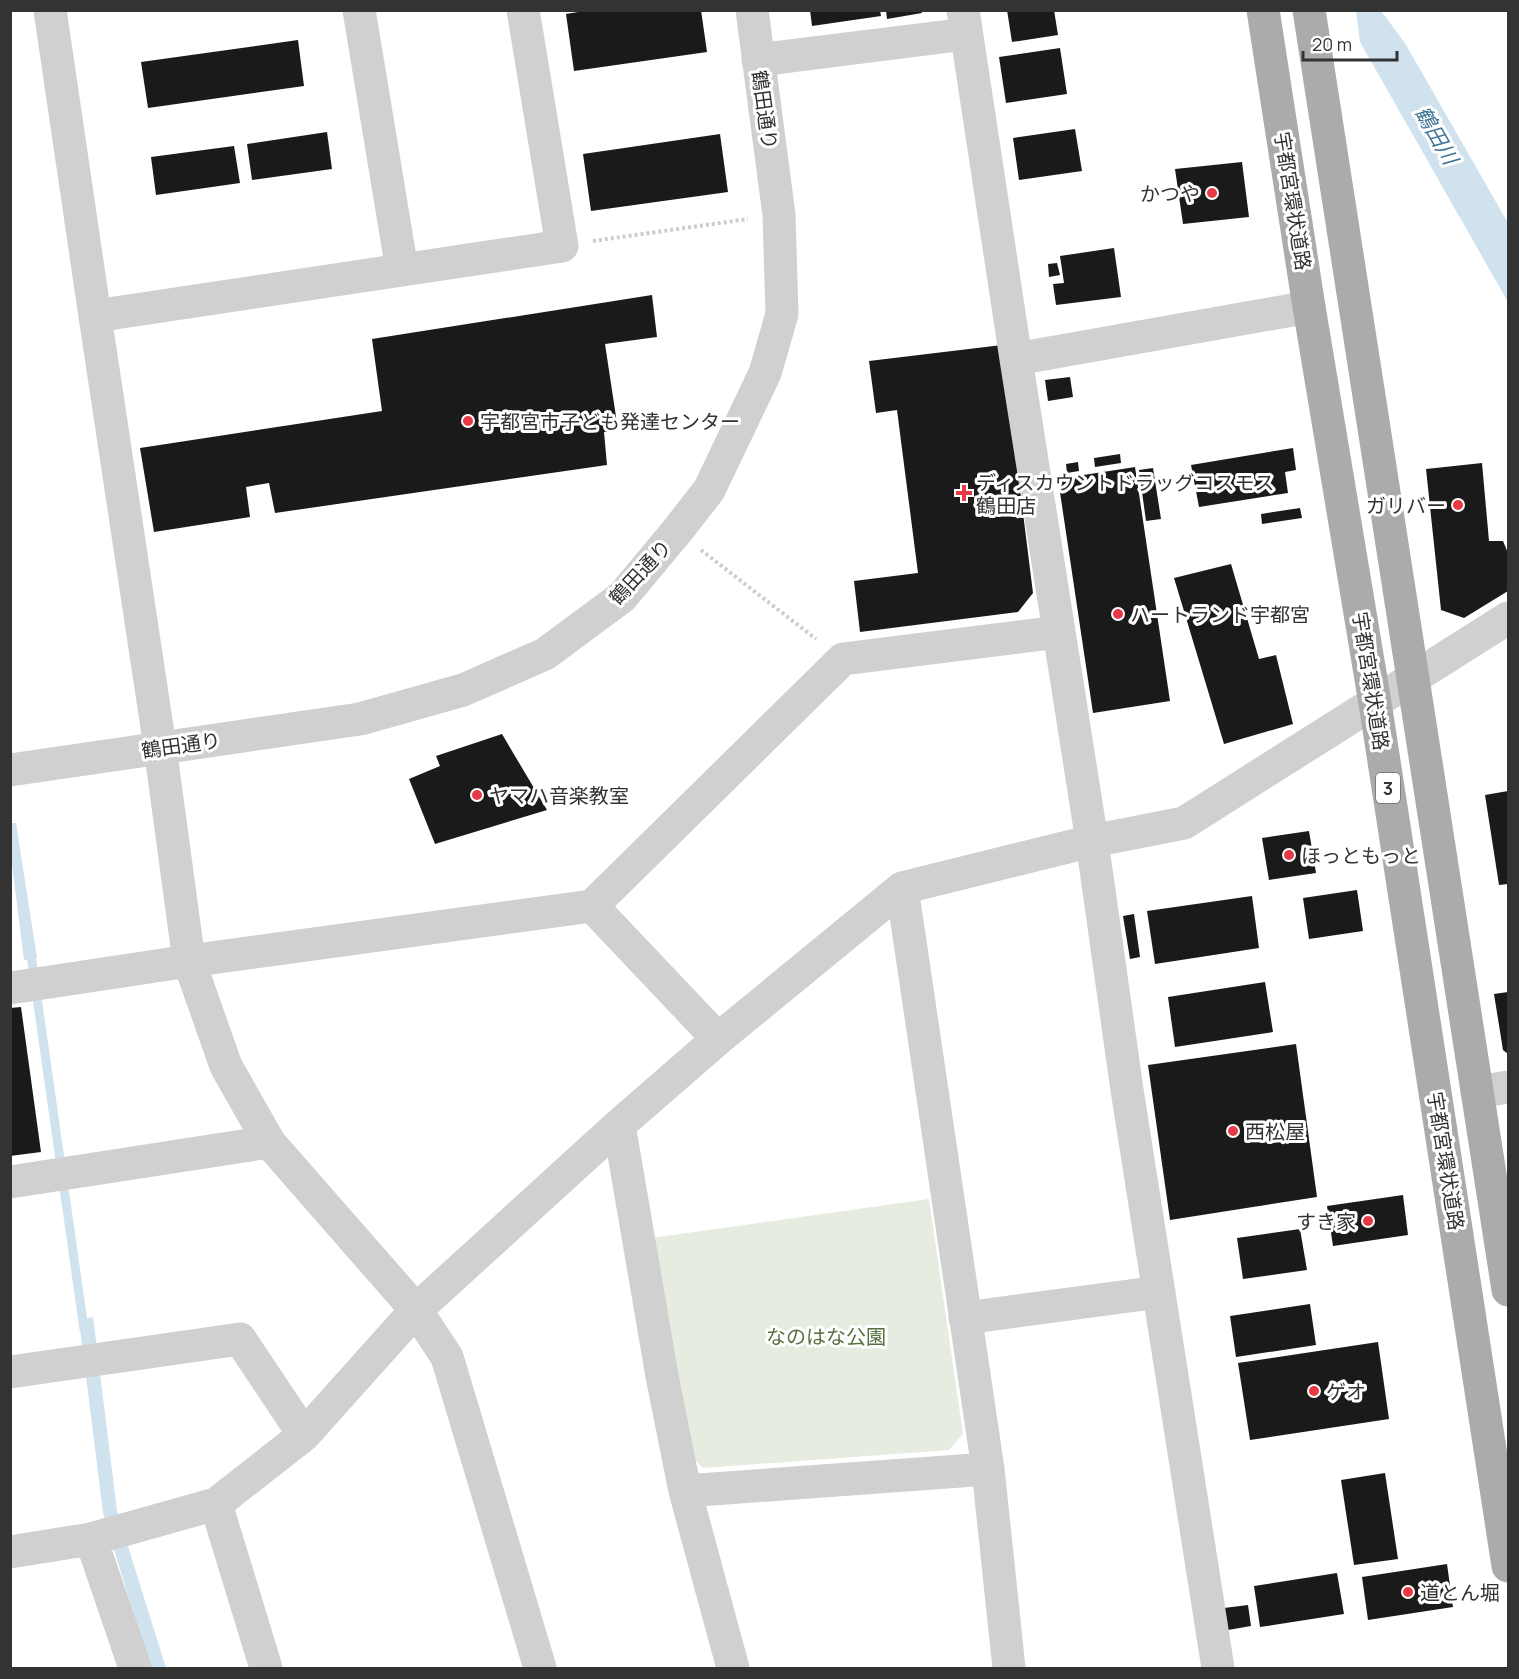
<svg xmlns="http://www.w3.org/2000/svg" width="1519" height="1679" font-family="Manrope,'Noto Sans JP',sans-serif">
  <rect width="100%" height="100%" fill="#fff"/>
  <path fill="#e6ecdf" d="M929 1199 963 1434 949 1450 703 1468 688 1452 651 1238Z"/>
  <path fill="#cfe2ee" d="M1356 11H1381L1405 43 1508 223V302L1360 42Z
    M10 823H16L37 958 24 960 11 857Z
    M93 1317 117 1511 166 1668H150L103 1513 79 1320Z"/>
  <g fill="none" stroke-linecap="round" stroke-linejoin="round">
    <path stroke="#cfe2ee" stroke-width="9" d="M30 948 84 1329"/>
  </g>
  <path fill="#1a1a1a" d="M590 10H701L707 52 574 71 566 14Z
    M810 10H880L881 16 812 26Z
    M886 10H921L922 13 887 19Z
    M1007 10H1054L1058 35 1012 42Z
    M298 40 304 86 148 108 141 62Z
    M1060 48 1067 94 1006 103 999 57Z
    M1075 129 1082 171 1019 180 1013 138Z
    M327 132 332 169 252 180 247 144Z
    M720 134 728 192 591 211 583 154Z
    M234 146 240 183 156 195 151 157Z
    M1242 162 1249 217 1183 224 1175 169Z
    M1114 248 1121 297 1056 305 1053 284 1064 283 1060 256Z
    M1057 263 1060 275 1049 277 1048 264Z
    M652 295 657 337 605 344 618 430 604 432 607 465 275 513 269 483 246 487 250 517 154 532 140 448 382 411 372 339Z
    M1002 345 1033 593 1018 612 860 632 854 581 918 573 897 410 876 413 869 361Z
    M1070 377 1073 397 1048 401 1045 380Z
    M1293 448 1296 470 1285 472 1288 493 1199 507 1191 465Z
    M1120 454 1121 463 1095 467 1094 458Z
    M1078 462 1079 471 1067 473 1066 464Z
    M1482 463 1489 541H1503L1508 553V591L1464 618 1441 610 1426 469Z
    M1135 467 1170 701 1093 713 1058 479Z
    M1153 468 1161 519 1146 521 1139 470Z
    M1300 508 1302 518 1262 524 1261 514Z
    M1231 564 1259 659 1276 655 1293 724 1224 744 1174 578Z
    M502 734 547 810 435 844 409 779 440 766 436 756Z
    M1508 791V884L1499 885 1485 795Z
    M1309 831 1316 873 1269 880 1262 838Z
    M1357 890 1363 931 1309 939 1303 898Z
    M1252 896 1259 948 1155 964 1147 911Z
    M1134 914 1140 957 1130 959 1123 916Z
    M1265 982 1273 1032 1175 1047 1168 997Z
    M1508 992V1054L1503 1050 1494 994Z
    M21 1007 41 1152 10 1156V1008Z
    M1296 1044 1317 1197 1170 1220 1148 1065Z
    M1403 1195 1408 1235 1333 1246 1327 1206Z
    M1300 1229 1307 1270 1243 1279 1237 1238Z
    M1310 1304 1316 1345 1236 1357 1230 1316Z
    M1378 1342 1389 1419 1250 1440 1238 1363Z
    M1385 1473 1398 1559 1354 1565 1341 1480Z
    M1447 1564 1453 1607 1368 1620 1362 1577Z
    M1337 1573 1344 1614 1260 1627 1254 1586Z
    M1248 1605 1251 1626 1228 1630 1224 1608Z"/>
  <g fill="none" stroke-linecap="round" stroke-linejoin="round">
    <path stroke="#cdcdcd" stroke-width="4" stroke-dasharray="3 3" stroke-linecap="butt" d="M593 241 748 219
      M701 550 816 639"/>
    <path stroke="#d0d0d0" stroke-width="33" d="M50 10 95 316
      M359 10 402 270
      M523 10 562 246 95 316 160 747 189 961 226 1066 269 1142 416 1310 447 1357 540 1668
      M963 10 1016 359 1092 841 1127 1090 1218 1668
      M758 60 966 34
      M1016 359 1309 307
      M902 888 988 1469 1009 1668
      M592 906 718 1039
      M10 988 189 961 592 906 843 659 1058 632
      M1477 1092 1508 1087
      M619 1125 662 1376 685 1491 733 1668
      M10 1182 269 1142
      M965 1318 1159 1292
      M10 1372 240 1339 304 1435
      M685 1491 988 1469
      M216 1504 266 1668
      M91 1539 135 1668
      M10 1552 91 1539 216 1504 304 1435 416 1310 619 1125 718 1039 902 888 1092 841 1184 823 1508 618"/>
    <path stroke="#d0d0d0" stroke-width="33" d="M10 770 360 719 463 690 545 654 622 597 677 531 709 490 765 373 782 314 779 215 752 10"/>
    <path stroke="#ababab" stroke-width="33" d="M1263 10 1309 307 1375 703 1508 1566
      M1309 10 1508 1290"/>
  </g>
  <g fill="#e63946" stroke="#fff" stroke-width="2">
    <circle cx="1212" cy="193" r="6"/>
    <circle cx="468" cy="421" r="6"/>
    <path d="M961 484h6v6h6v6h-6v6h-6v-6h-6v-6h6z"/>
    <circle cx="1458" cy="505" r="6"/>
    <circle cx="1118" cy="614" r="6"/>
    <circle cx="477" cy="795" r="6"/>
    <circle cx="1289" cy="855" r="6"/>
    <circle cx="1233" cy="1131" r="6"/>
    <circle cx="1368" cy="1221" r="6"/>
    <circle cx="1314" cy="1391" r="6"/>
    <circle cx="1408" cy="1592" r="6"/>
  </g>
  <g text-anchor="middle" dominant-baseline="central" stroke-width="6" stroke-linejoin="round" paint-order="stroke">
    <rect fill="#fff" stroke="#707070" stroke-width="1.5" x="1376" y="773" width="24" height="30" rx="4.5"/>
    <g font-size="18" font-weight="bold" fill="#333">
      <text x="1388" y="788">3</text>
    </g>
    <g font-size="20" fill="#333" stroke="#fff">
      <text transform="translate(765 110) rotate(82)">鶴田通り</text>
      <text transform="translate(1293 201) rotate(81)">宇都宮環状道路</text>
      <text transform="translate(640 572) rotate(-47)">鶴田通り</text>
      <text transform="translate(1371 681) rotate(81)">宇都宮環状道路</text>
      <text transform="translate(181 745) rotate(-8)">鶴田通り</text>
      <text transform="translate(1446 1161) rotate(81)">宇都宮環状道路</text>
    </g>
    <g font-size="20" fill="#333" stroke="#fff" text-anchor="start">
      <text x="1200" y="193" text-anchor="end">かつや</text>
      <text x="480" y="421">宇都宮市子ども発達センター</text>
      <text x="976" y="482">ディスカウントドラッグコスモス<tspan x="976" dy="23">鶴田店</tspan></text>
      <text x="1446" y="505" text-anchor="end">ガリバー</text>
      <text x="1130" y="614">ハートランド宇都宮</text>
      <text x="489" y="795">ヤマハ音楽教室</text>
      <text x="1301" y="855">ほっともっと</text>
      <text x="1245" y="1131">西松屋</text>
      <text x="1356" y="1221" text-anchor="end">すき家</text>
      <text x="1326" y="1391">ゲオ</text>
      <text x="1420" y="1592">道とん堀</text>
    </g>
    <g font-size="20" fill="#56703f" stroke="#fff">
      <text x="826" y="1336">なのはな公園</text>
    </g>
    <g font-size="21" font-style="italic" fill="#3f7597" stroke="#fff">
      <text transform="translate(1437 135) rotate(60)">鶴田川</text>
    </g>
  </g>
  <rect width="1519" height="1679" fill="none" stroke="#333333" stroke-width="24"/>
  <path d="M1303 51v9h94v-9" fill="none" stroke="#333333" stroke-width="3"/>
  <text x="1312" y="51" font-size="18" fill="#333333" stroke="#ffffff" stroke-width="4.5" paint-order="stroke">20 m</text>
</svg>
